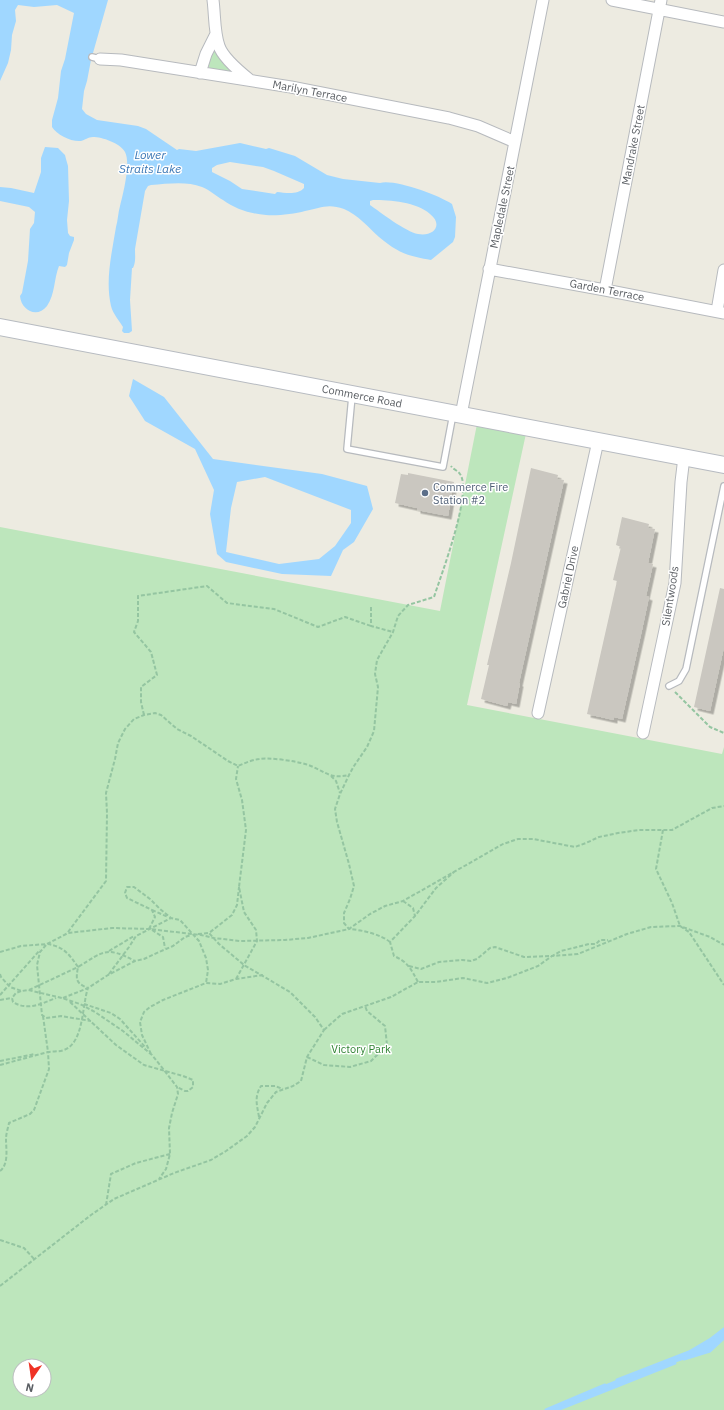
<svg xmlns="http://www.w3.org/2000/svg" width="724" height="1410" font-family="'IBM Plex Sans',sans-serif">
  <defs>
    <filter id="shadow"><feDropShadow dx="3.5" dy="3.5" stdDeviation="0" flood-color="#0004"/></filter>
  </defs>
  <rect width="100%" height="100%" fill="#edebe1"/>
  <path fill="#bde6bc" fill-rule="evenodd" d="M214 51H216L230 70V73L211 70C205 63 210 58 214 51Z
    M478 419 527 429 467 705 722 754 724 747V1410H0V527L440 611ZM20 1366H44V1390H20Z"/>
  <path fill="#a0d7ff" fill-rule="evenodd" d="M0 0H108L91 60 87 81 84 91 82 109 86 114 97 120 138 126 146 129 177 150 179 149 196 151 240 143 266 149 269 148 295 156 327 175 343 179 380 183C395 179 438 195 452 204L456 217 455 237 453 242 431 260C408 256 398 253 379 237 368 227 358 215 344 209 328 203 320 208 305 211 294 214 277 216 266 215 251 214 235 209 223 200 216 196 210 190 202 187 186 181 168 184 151 185L148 186 145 191 135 249C135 256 136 262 133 268H132L130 300 132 331 129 333H124L122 331 123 327C119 320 113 314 111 306 105 280 112 252 116 227 118 220 118 213 120 206 123 194 131 163 125 152 120 143 102 137 93 137 88 137 85 140 81 141 71 142 57 135 52 127V120L58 98 61 71 65 59 74 13 57 5 34 7 18 5 15 10 16 21 12 35 11 50 8 63 0 81ZM230 162 263 167 274 171 304 184V188C298 195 286 193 277 192L275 194 242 189 230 181 212 172V168L217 165ZM373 200C390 200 417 202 430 214 444 225 433 237 418 234 406 232 380 212 370 205V201Z
    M45 147 58 148 65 155 66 159 68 166 69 201 67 220 68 233 70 236 74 237V240L69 253 67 265 65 267 59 266C54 278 55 295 47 306 37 319 21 310 20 296L22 293 28 261 30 229 34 223 35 212 29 207 0 201V187L11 188 34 193 41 172V158Z
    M133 379 164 397 213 459 322 474 367 486 373 509 354 542 343 550 331 576 282 574 226 562 217 554 210 514 214 490 195 449 145 421 129 396ZM265 477 351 510V523L335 546 319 559 279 564 226 552 231 508 237 482Z
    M724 1329V1338L710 1351 668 1365 557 1410H546C574 1397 602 1386 631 1374 664 1361 696 1352 724 1329Z"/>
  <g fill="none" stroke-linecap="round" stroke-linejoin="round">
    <path stroke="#a0d7ff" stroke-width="3" d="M684 1359 710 1351 724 1338
      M617 1380 689 1352 711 1339 724 1329
      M546 1410 605 1385
      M557 1410 675 1363"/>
  </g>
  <path fill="#cac7c0" filter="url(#shadow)" d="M531 468 558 475 557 479 564 480 519 683H520L516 704 508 702 507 706 481 699 489 665H487L511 563Z
    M408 473 454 482 448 516 417 510V508L395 503 401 474 408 475Z
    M622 517 649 524 648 528 655 529 648 563 653 564 646 596 649 597 642 630 622 719 614 717V720L587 714 617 581 613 580 621 547 616 545Z
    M720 588 724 589V647L710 711 694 707Z"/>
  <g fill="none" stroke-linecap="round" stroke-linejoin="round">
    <g stroke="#b7babe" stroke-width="8">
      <path id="service" d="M92 57 100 59
        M352 396 347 449 443 467 453 414
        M669 686 679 681 686 669 724 486"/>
    </g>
    <g stroke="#b7babe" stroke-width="13">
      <path id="minor" d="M213 0C215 15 214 32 219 46 223 58 240 72 250 80
        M612 0 724 22
        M100 59 121 60 291 87 449 118 478 126 515 142
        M200 73 206 54 216 34
        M489 269 605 290 724 313
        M605 290 661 0
        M717 311 724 270
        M461 415 543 0
        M538 713 598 441
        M643 733 675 583 681 482 684 457"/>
    </g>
    <g stroke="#b7bbc1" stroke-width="18">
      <path id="secondary" d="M0 327 724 465"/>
    </g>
    <path stroke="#94c5a1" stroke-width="2" stroke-dasharray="4 2" stroke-linecap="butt" d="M371 607V626L393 632
      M675 692 710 727 724 733
      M144 715 141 702V687L157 675 151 652 134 632 138 621V596L207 586 227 603 274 609 318 627 345 617 371 626
      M331 776 336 781 340 793
      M663 830 656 869 672 903 680 926 689 932 724 985
      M403 901 413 908 415 916
      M152 910 168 917
      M149 929 155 917 152 910 127 898 125 893 127 887H134L150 899 160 909 171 918 180 920 199 941 206 958 208 970 206 983
      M152 930 163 937 165 948
      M68 932 106 881 107 813 106 793 115 759 118 743 125 729 134 719 144 715 155 713 161 715 177 729 191 736 228 761 238 766C245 763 252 760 259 759 268 757 295 761 305 764 323 769 328 780 349 775
      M198 934 209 933
      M390 942C380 934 362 930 349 929L344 923V913L350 899 354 886 349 864 337 822 335 809 340 794 349 775 354 766 367 747 374 731 378 687 375 674 377 660 393 632 398 616 408 605 434 597C441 575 473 492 460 474 458 471 453 469 451 466
      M46 945 40 952 37 965 42 1015 46 1018 61 1016 91 1021
      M109 951 134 936
      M0 952 21 946 47 944 68 933 112 928 149 929 201 935 214 938 240 941 285 940 308 938 349 929 370 914 385 906 403 901 503 844 518 839H533L575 847 586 843 599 837 618 833 639 830H672L712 808 724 806
      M409 966 421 969 439 962 462 960 471 961 477 959 490 948 495 947 524 957 552 956 561 951 589 944H596L600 940H608
      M0 974 1 977 10 987 22 991 28 990 62 998 80 1004 95 1012 123 1031 152 1055 164 1070 177 1087 178 1094 172 1113 169 1128 170 1154 166 1169 159 1179
      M109 974 129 947 136 936 171 918
      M236 979 257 941 256 930 244 912 239 887 246 830 242 800 236 779 238 766
      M418 982C411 969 408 962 394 956L390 942 415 916 436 888 454 872
      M29 990 78 967C69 954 64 947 48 944
      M21 991 16 993 12 998 13 1002C27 1011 41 1004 56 998
      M0 995 40 950
      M63 998 88 988 108 975 135 961 144 959 159 952 173 946 185 937 191 935
      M0 1000 12 998
      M70 1002 116 1045 144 1065 183 1076 193 1080V1087L188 1091H185L177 1087
      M84 1004 111 1013 120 1019 146 1048
      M43 1016 48 1052
      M324 1030 342 1014 391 997 418 982H436L463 978 487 983 507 978 538 966 552 956 578 954 627 934 651 927 680 926 710 937 724 945
      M151 1054 142 1035 140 1022 144 1012 150 1007 163 1000 206 983 220 984 236 979 263 975
      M307 1057 324 1065 350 1067 371 1061 387 1045 385 1026 367 1011 365 1006
      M0 1061 35 1054
      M0 1065 48 1052
      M259 1117C257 1105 254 1097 261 1086H275L283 1089
      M0 1171C9 1164 6 1149 6 1139 6 1134 8 1128 9 1123L30 1114 34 1110 49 1069 48 1052C53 1051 59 1052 64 1050 84 1043 82 1005 88 988 75 983 76 979 78 967 104 951 106 946 135 961
      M106 1205 111 1174 136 1163 170 1154
      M0 1240 24 1248 35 1260
      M0 1286 91 1215 114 1199 174 1173 211 1160 226 1151 247 1136 255 1127 267 1103 276 1092 293 1086 301 1081 307 1057 324 1030 315 1017 290 992 244 965 219 944 209 933 232 915 237 905 239 887"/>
    <use href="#service" stroke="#fff" stroke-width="5.5"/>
    <use href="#minor" stroke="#fff" stroke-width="11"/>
    <use href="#secondary" stroke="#fff" stroke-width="16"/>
  </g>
  <circle fill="#5c6f8a" stroke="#fff" stroke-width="1.5" cx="425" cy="493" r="4"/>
  <g text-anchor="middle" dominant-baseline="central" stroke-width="3" stroke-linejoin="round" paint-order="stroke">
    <g font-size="11" fill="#5a5e63" stroke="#fff">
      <text transform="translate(310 91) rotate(11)">Marilyn Terrace</text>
      <text transform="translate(633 145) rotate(-79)">Mandrake Street</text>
      <text transform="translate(502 207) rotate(-78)">Mapledale Street</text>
      <text transform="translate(607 290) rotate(11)">Garden Terrace</text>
      <text transform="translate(362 396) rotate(11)">Commerce Road</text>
      <text transform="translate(568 577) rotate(-78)">Gabriel Drive</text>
      <text transform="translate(670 596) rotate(-81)">Silentwoods</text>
    </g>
    <g font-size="11" fill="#4e5e75" stroke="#fff" text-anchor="start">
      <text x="433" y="487">Commerce Fire<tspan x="433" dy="13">Station #2</tspan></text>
    </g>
    <g font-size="11" fill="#308333" stroke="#fff">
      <text x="361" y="1049">Victory Park</text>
    </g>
    <g font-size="12" font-style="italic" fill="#3a77b5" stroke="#fff">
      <text x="150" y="154">Lower<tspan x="150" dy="14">Straits Lake</tspan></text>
    </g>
  </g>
  <g transform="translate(32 1378) rotate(193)"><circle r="19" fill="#ffffff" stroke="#bdbfc1"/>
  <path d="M0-3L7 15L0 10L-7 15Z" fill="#ef3225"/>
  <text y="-6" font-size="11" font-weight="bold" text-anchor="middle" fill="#5a5e63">N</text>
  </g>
</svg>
